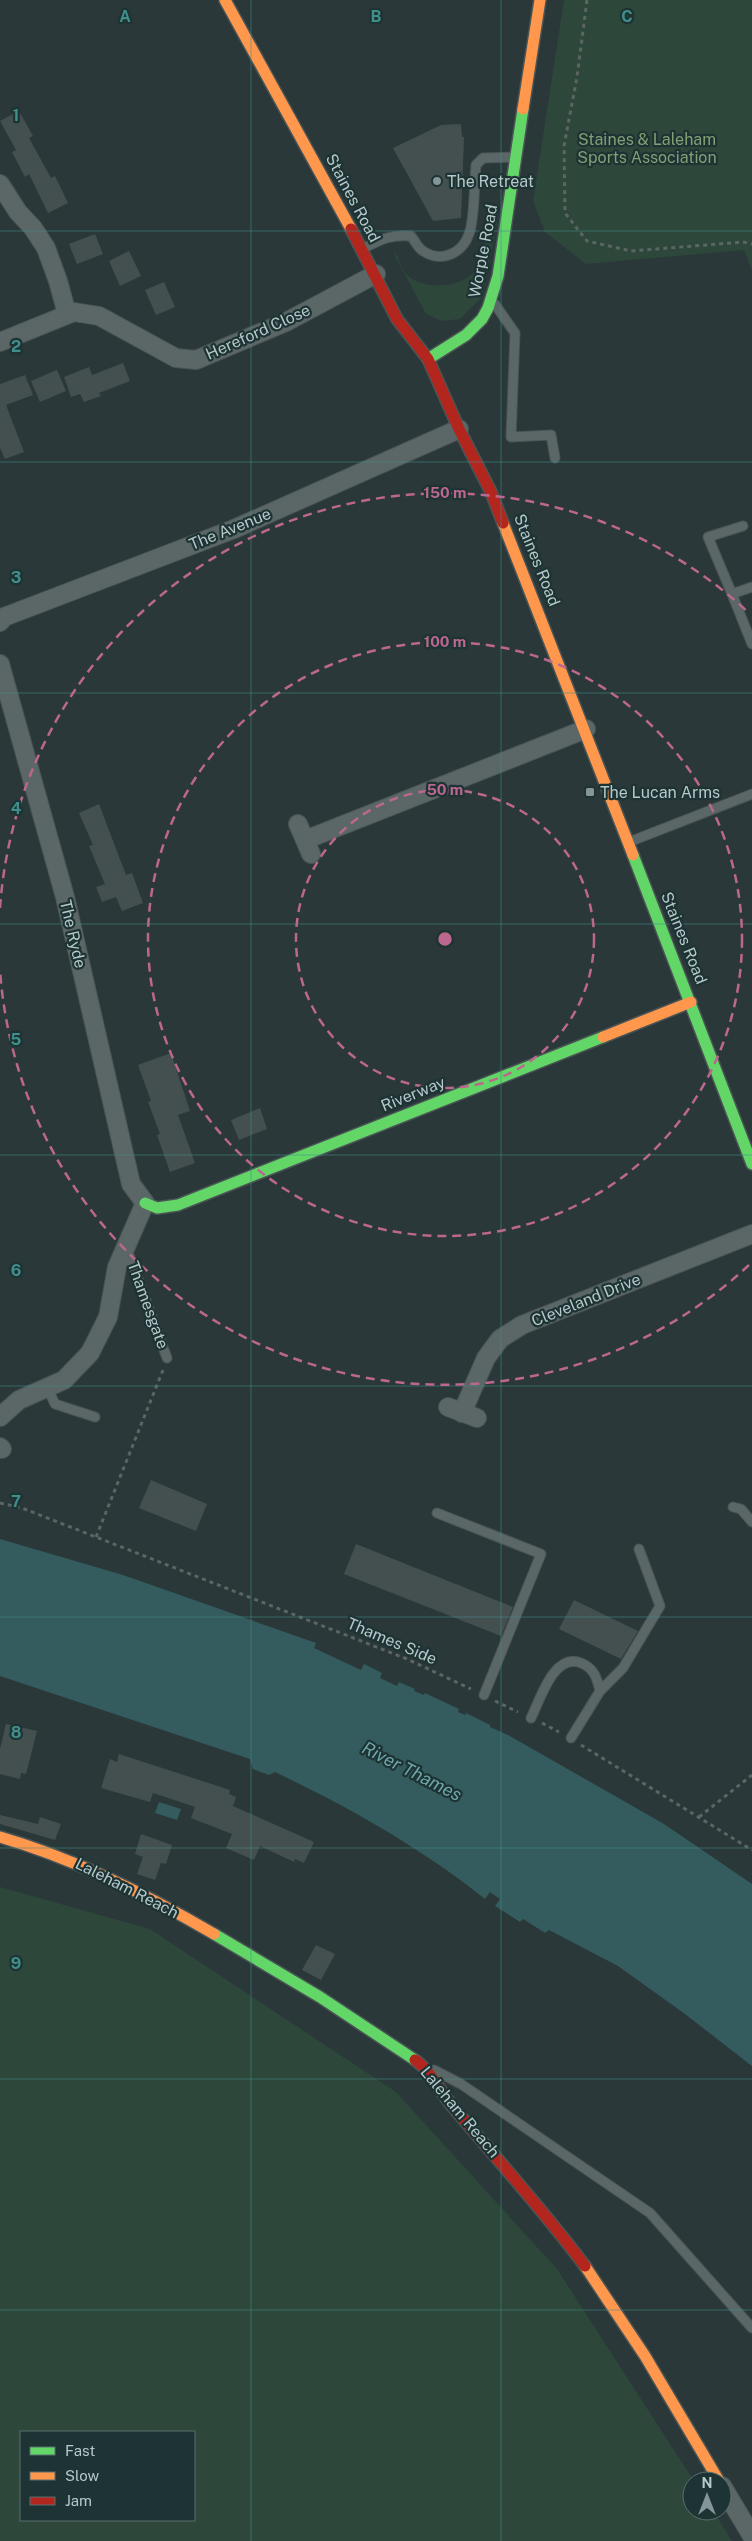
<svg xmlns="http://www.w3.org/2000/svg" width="752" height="2541" font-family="'Public Sans',sans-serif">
  <rect width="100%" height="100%" fill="#2a3839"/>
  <path fill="#2d473b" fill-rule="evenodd" d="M564 0H752V271L744 250 586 264 545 232 533 201Z
    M489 205 498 207V217L482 297 460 319 442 321 426 314 394 254 395 252C399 259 402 271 408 276 426 291 467 288 478 266 487 249 486 224 489 205Z
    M0 1887 150 1929 396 2092 557 2269 694 2481 692 2511H713L732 2541H0ZM21 2432H194V2520H21Z"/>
  <path fill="#345c5e" d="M0 1539 123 1575 316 1643 314 1648 361 1670 364 1664 382 1673 380 1678 397 1686 399 1682 415 1689 414 1691 424 1695 425 1693 459 1709 458 1712 465 1715 466 1713 490 1725V1727L508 1735 664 1824 752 1884V2066L685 2014 618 1966 549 1930 545 1933 523 1919 520 1922 495 1906 500 1899 490 1892 485 1899C421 1848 349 1807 275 1772L269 1775 253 1769 250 1759 0 1676Z
    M159 1802 181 1809 177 1820 155 1813Z"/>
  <path fill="#445050" d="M19 111 33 136 29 138 51 178 55 176 68 203 48 213 29 174 25 177 12 152 16 150 0 121Z
    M461 124 462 137H464L461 218 433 221 393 148 441 125Z
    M95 234 103 254 77 264 69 244Z
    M129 251 141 276 120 286 109 261Z
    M164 282 175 307 156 315 145 290Z
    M123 363 130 381 99 393 101 396 84 402 80 394 71 397 64 377 89 367 92 375Z
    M57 370 66 391 40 402 31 381Z
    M25 375 33 395 6 405 24 452 5 459 0 448V384Z
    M99 804 126 875 132 873 143 903 122 911 116 897 102 902 96 887 105 884 89 846 93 845 79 813Z
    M171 1053 190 1111 178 1115 195 1163 170 1172 157 1135 160 1134 148 1102 151 1101 138 1065Z
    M260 1108 267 1129 239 1140 231 1120Z
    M151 1480 207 1504 196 1531 139 1508Z
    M356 1544 513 1607 501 1636 344 1574Z
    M574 1600 638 1631 621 1659 559 1629Z
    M6 1724 37 1731 26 1774 21 1773 20 1779 0 1774V1749Z
    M119 1754 230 1790 229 1794 236 1797 233 1806 314 1842 304 1863 295 1859 294 1862 260 1846 254 1860 226 1848 232 1834 191 1818 195 1807 153 1793 150 1802 101 1788 110 1759 117 1762Z
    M0 1815 38 1824 40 1817 61 1824 55 1840 0 1824Z
    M141 1834 172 1845 166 1864 161 1863 155 1880 137 1874 143 1857 135 1854Z
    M316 1945 335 1954 321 1980 302 1970Z"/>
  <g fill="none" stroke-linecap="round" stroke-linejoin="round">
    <g stroke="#4a5455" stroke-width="11">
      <path id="lane" d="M362 249C380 240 391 234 411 236 415 241 418 248 423 251 441 263 462 254 469 234 475 219 474 183 476 165L483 158 515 157
        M494 303 515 333 511 437 551 435 555 458
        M752 587 732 594 752 644
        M732 594 708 537 743 526
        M629 842 752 794
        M126 1247 167 1358
        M47 1387 55 1404 95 1417
        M733 1507 741 1509 752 1522
        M437 1513 541 1554 484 1695
        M600 1691 623 1668 660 1606 639 1549
        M531 1718C540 1700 554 1652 581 1663 594 1668 597 1678 600 1691L571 1738
        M434 2070 461 2084 650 2213 752 2328"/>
    </g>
    <g stroke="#4a5455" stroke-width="20">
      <path id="street" d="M0 184 18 212 33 228 46 248 58 281 67 314
        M0 342 74 312 99 316 176 358 196 360 286 322 376 274
        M0 622 4 617 234 529 459 429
        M0 664 65 897 131 1184 145 1203 117 1267 108 1317 90 1353 64 1380 19 1400 0 1417
        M298 824 311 854
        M305 840 586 729
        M448 1407 477 1418
        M462 1413 486 1358 500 1339 522 1325 752 1234
        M0 1447 2 1449
        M722 2486 752 2536"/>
    </g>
    <g stroke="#4a5455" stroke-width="14">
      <path id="fast" d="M428 359 466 335 482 319 488 308 498 276 523 109
        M633 855 752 1164
        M145 1203 157 1208 178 1205 603 1037
        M214 1934 320 1997 415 2060"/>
    </g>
    <g stroke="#4a5455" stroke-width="14">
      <path id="slow" d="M225 0 351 229
        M523 109 540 0
        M503 523 633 855
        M603 1037 691 1002
        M0 1837C76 1859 146 1894 214 1934
        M585 2266 645 2356 719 2481"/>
    </g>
    <g stroke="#4a5455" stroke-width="14">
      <path id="jam" d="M351 229 397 319 428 359 459 429 491 492 503 523
        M415 2060C431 2071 440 2092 453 2107 497 2159 543 2210 585 2266"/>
    </g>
    <path stroke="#5b6564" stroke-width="3" stroke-dasharray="4 4" stroke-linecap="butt" d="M587 0 577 77 564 146 565 213 587 241 631 251 743 242 752 244
      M0 1503 22 1508 407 1659 471 1689
      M96 1537 163 1370
      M495 1701 518 1712
      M542 1723 559 1732
      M581 1745 752 1850
      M699 1817 752 1775"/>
    <use href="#lane" stroke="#5b6667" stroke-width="9"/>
    <use href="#street" stroke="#5b6667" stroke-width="18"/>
    <use href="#fast" stroke="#63d668" stroke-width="11"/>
    <use href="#slow" stroke="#ff974d" stroke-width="11"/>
    <use href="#jam" stroke="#b3261e" stroke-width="11"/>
  </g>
  <path fill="none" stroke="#418f8a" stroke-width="1" stroke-opacity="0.55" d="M251 0V2541M501 0V2541M0 231H752M0 462H752M0 693H752M0 924H752M0 1155H752M0 1386H752M0 1617H752M0 1848H752M0 2079H752M0 2310H752"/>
  <g fill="none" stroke="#bc678d" stroke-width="2.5" stroke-dasharray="9 6">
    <circle cx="445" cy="939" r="149"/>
    <circle cx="445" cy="939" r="297"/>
    <path d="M749 1265A446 446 0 0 1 0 970M0 908A446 446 0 0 1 749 613"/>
  </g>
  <g fill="#849697" stroke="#1d3334" stroke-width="2">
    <circle cx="437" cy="181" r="5"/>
    <rect x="585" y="787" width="10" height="10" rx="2.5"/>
  </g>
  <g text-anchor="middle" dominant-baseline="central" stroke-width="4.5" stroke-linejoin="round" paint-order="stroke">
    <g font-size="16" fill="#81a073" stroke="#1d3334">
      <text x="647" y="139">Staines &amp; Laleham<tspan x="647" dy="18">Sports Association</tspan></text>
    </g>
    <g font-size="16" fill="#b5c8ca" stroke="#1d3334" text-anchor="start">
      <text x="447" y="181">The Retreat</text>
      <text x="600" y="792">The Lucan Arms</text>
    </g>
    <g font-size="16" fill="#b5c8ca" stroke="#1d3334">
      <text transform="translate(353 198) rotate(62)">Staines Road</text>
      <text transform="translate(483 251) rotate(-79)">Worple Road</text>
      <text transform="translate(258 332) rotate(-24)">Hereford Close</text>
      <text transform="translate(230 529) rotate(-22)">The Avenue</text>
      <text transform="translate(537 560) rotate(68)">Staines Road</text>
      <text transform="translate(73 934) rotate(77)">The Ryde</text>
      <text transform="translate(684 938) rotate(68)">Staines Road</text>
      <text transform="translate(413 1094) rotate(-22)">Riverway</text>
      <text transform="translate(586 1300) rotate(-22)">Cleveland Drive</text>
      <text transform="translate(148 1305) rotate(70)">Thamesgate</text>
      <text transform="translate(392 1641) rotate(23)">Thames Side</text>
      <text transform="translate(127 1888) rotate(27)">Laleham Reach</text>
      <text transform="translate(460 2112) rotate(50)">Laleham Reach</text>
    </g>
    <g font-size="18" font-style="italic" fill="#6ea7a9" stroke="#1d3334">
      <text transform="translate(412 1771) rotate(27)">River Thames</text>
    </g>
  </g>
  <g font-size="16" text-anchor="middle" font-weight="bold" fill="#418f8a" stroke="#1d3334" stroke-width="4.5" stroke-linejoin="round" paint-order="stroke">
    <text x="125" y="22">A</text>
    <text x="376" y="22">B</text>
    <text x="627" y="22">C</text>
    <text x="16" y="121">1</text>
    <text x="16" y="352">2</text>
    <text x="16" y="583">3</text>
    <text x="16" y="814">4</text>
    <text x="16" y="1045">5</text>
    <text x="16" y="1276">6</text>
    <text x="16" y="1507">7</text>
    <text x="16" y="1738">8</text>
    <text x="16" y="1969">9</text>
  </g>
  <circle cx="445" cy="939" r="8" fill="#bc678d" stroke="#1d3334" stroke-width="2.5"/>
  <g font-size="15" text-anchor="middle" font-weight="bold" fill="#bc678d" stroke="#1d3334" stroke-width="4.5" stroke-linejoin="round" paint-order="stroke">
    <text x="445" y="498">150 m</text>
    <text x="445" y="647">100 m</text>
    <text x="445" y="795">50 m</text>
  </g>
  <rect x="20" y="2431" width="175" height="90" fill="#1d3334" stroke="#5a6f70"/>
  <rect x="30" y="2447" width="25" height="8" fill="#63d668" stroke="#5a6f70"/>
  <text x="65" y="2456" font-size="15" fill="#b5c8ca">Fast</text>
  <rect x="30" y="2472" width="25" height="8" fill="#ff974d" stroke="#5a6f70"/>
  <text x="65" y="2481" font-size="15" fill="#b5c8ca">Slow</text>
  <rect x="30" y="2497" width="25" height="8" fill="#b3261e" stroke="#5a6f70"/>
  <text x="65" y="2506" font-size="15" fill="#b5c8ca">Jam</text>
  <g transform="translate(707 2496)"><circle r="24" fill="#1d3334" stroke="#5a6f70"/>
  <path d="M0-4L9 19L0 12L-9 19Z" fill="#849697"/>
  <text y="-8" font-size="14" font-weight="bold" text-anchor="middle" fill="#b5c8ca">N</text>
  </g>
</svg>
